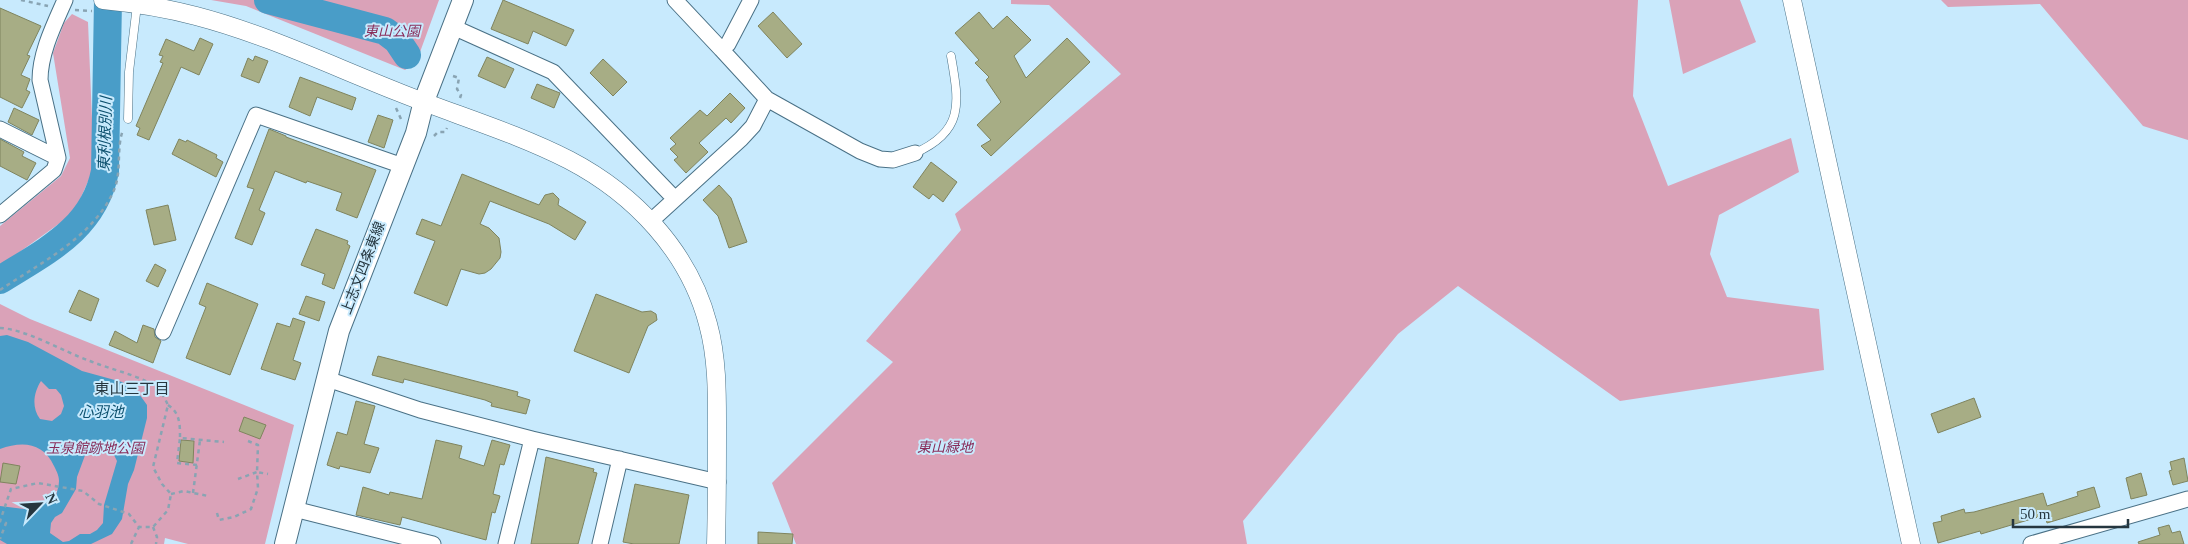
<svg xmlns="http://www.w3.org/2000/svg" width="2188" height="544" font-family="'Times New Roman','Noto Sans JP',serif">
  <rect width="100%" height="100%" fill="#c8eafd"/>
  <path fill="#daa2b8" d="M211 0H439L416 63 405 70 246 6Z
    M1011 0H1638L1633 96 1668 186 1791 138 1799 172 1719 215 1710 254 1727 297 1819 309 1824 370 1620 401 1458 286 1398 334 1243 521 1247 544H796L772 483 893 362 866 341 961 230 955 214 1121 74 1049 5 1011 4Z
    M1669 0H1740L1756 42 1683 74Z
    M1941 0H2188V140L2143 126 2040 4 1948 7Z
    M72 14 88 22 94 168 74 213 0 266V226L61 176 70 158 53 53 64 23Z
    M0 304 30 319 294 425 265 544H188L165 538 164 544H0Z"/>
  <path fill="#499dc8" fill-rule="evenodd" d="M7 335 28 342 82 371 122 382 137 391 147 405V418L134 470 128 484 122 519 112 534 91 544H7L0 540V506L24 509 39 502 44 504 56 496C57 491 59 486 59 481 59 475 56 470 54 466 43 442 22 441 0 449V336ZM41 381 49 389H56L61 395 64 406 61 414 52 421 40 419C31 407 34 392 41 381ZM96 447H105L113 453 117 461 104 505 103 523 97 530 90 534H80L69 541 63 542 50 533 51 523 55 517 62 513 76 489 77 477 87 450Z"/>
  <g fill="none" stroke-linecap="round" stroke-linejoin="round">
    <path stroke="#499dc8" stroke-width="28" d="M268 0 385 31 397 40 407 55
      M0 280C46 251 94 229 105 171L108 0"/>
  </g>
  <path fill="#a7ad85" stroke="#7f845e" d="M503 0 574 30 566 46 533 31 528 44 491 29Z
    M0 8 41 26 27 55 30 56 21 75 30 79 26 90 30 92 22 108 0 97Z
    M773 12 802 44 787 58 758 26Z
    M979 12 993 29 1007 16 1031 40 1014 56 1026 78 1067 38 1090 62 991 156 981 146 991 140 977 125 1001 102 986 80 989 77 975 63 979 60 955 33Z
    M200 38 213 44 199 75 181 67 149 140 137 135 140 128 136 126 163 63 160 62 163 56 159 55 166 39 194 51Z
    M255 56 268 61 259 83 241 76 248 58 253 61Z
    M487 57 514 69 505 88 478 76Z
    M603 59 627 82 613 96 590 73Z
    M300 77 356 98 352 110 317 97 310 116 289 107Z
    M537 84 560 93 554 108 531 98Z
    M730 93 745 108 731 123 726 118 699 143 708 152 686 173 674 160 678 157 670 149 676 144 670 138 700 110 707 116Z
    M14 108 39 120 32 135 8 122Z
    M378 115 393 120 384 148 368 142Z
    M269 129 286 136V137L376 170 357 218 336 210 342 193 307 181 306 183 275 171 259 210 265 213 252 245 235 238 254 189 247 187Z
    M0 139 24 152 22 156 36 163 27 180 0 166Z
    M179 139 186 142 187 140 217 155 216 158 223 162 216 177 172 154Z
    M931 162 957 182 943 202 933 194 929 199 913 187Z
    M462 174 539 205 545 195 553 193 559 199 558 205 586 222 575 240 549 224 490 201 480 224 489 228 499 238 501 252 500 258 491 269 485 273 479 274 461 269 447 306 414 293 435 241 416 234 422 219 441 226Z
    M719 185 731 198 747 242 729 248 718 216 703 200Z
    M168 205 176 240 154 245 146 210Z
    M316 229 348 241 347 244 350 246 334 289 322 284 325 274 301 265Z
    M155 264 166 270 158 287 146 281Z
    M207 283 258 304 230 375 186 358 206 307 199 304Z
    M79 290 99 299 91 321 69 312Z
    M596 294 642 312 651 311 656 314 657 320 648 326 629 373 574 351Z
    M306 296 325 302 319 321 299 314Z
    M293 318 305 322 293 360 301 363 295 380 261 369 277 323 290 327Z
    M143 325 154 329 155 337 161 341 153 363 109 345 115 331 137 343Z
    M378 356 518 392 517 396 530 400 526 414 491 406 492 403 485 400 404 379 403 383 372 375Z
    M1974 398 1981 417 1938 433 1931 414Z
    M356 401 375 406 364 444 379 448 370 473 340 466 339 469 327 465 337 432 347 435Z
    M244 417 266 425 260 439 239 431Z
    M181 440 194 441 193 463 179 461Z
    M436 440 462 446 459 458 484 466 492 440 510 445 504 465 500 464 493 494 500 496 495 513 492 512 486 540 402 517 400 525 356 515 363 487 389 495 390 492 422 499Z
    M546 457 594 469 593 472 597 473 578 544H531Z
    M2184 458 2188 481 2173 485 2169 471 2172 470 2170 462Z
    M3 463 20 466 16 484 0 482Z
    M2141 473 2147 495 2131 499 2126 478Z
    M635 484 689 495 679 544H634L623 542Z
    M2094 487 2100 507 2047 523 2045 515 1981 534 1980 531 1938 543 1933 523 1942 521 1941 516 1964 509 1965 513 1974 512 2043 493 2047 506 2078 496 2077 492Z
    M2169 525 2172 533 2180 531 2184 544H2139L2138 542 2160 535 2158 528Z
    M758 532 793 534 792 544H758Z"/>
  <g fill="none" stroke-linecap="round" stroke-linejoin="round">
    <g stroke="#4a7186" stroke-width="9">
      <path id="service" d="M128 119 129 72 137 5
        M915 153C965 131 959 102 951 56"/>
    </g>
    <g stroke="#4a7186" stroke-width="17">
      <path id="minor" d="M675 0 721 49 728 44 751 0
        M453 27 553 72 675 199
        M767 99 860 151 880 159 893 160 915 153
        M0 129 58 158
        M0 215 54 170 58 158 40 80C40 53 54 25 65 0
        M651 221 741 139 753 126 767 99 721 49
        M163 332 256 115 403 166
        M327 379 420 410 532 439 506 544
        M532 439 718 482
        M294 509 433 544
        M600 544 620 459
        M2031 544 2188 499"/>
    </g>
    <g stroke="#4a7186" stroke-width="19">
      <path id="tertiary" d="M103 0C134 3 166 8 196 16 265 34 332 66 398 92 455 115 514 132 569 160 634 194 689 251 708 324 718 360 717 399 717 436 717 472 717 508 716 544
        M1792 0 1911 544"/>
    </g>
    <g stroke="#4a7186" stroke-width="22">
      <path id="secondary" d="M285 544 339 331 416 133 424 101 463 0"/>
    </g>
    <path stroke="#89a4b3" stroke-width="2.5" stroke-dasharray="4 4" stroke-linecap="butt" d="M21 0 48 6
      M75 10 92 11
      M453 76 459 78 457 89 461 95 460 98
      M396 108 401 119
      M434 136 438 132H445L447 128
      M0 290C40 263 94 237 114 190 122 171 116 148 123 130
      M0 328C26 329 64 352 90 361 112 370 135 374 155 386 161 390 165 399 168 405L153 467 162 484 171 494 168 510 153 527H139L129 514 99 504 83 491 38 483 11 489 0 521 6 523 0 539
      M168 405C180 413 180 424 180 438
      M248 441 258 445 257 472 268 474
      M197 465 177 463 180 438 224 442
      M193 493 200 440
      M171 494 184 491 208 496
      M217 513 219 520 234 517 251 509 258 488 257 472 238 479
      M153 527 157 537 156 544
      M131 544 139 527"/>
    <use href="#service" stroke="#fff" stroke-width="8"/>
    <use href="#minor" stroke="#fff" stroke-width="15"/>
    <use href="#tertiary" stroke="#fff" stroke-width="18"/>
    <use href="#secondary" stroke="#fff" stroke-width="20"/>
  </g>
  <g text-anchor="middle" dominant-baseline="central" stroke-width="4" stroke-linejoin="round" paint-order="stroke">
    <g font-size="14" font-style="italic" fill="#892d5a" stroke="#c8eafd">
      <text x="392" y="31">東山公園</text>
      <text x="945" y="447">東山緑地</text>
      <text x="95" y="448">玉泉館跡地公園</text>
    </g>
    <g font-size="14" fill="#25363f" stroke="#c8eafd">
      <text transform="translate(363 268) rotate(-69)">上志文四条東線</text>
    </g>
    <g font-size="15" font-style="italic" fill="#0b4f6d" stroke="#c8eafd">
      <text transform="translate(105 134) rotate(-88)">東利根別川</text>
      <text x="101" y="412">心羽池</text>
    </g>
    <g font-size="15" fill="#25363f" stroke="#c8eafd">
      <text x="132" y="389">東山三丁目</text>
    </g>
  </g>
  <g transform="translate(40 504) rotate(65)" stroke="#c8eafd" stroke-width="4" paint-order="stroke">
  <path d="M0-4L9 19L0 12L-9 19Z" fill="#25363f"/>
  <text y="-8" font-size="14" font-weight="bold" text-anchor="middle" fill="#25363f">N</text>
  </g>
  <path d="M2013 519v8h115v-8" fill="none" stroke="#25363f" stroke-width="2.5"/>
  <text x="2020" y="519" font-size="15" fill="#25363f" stroke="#c8eafd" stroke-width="4" paint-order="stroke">50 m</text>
</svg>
